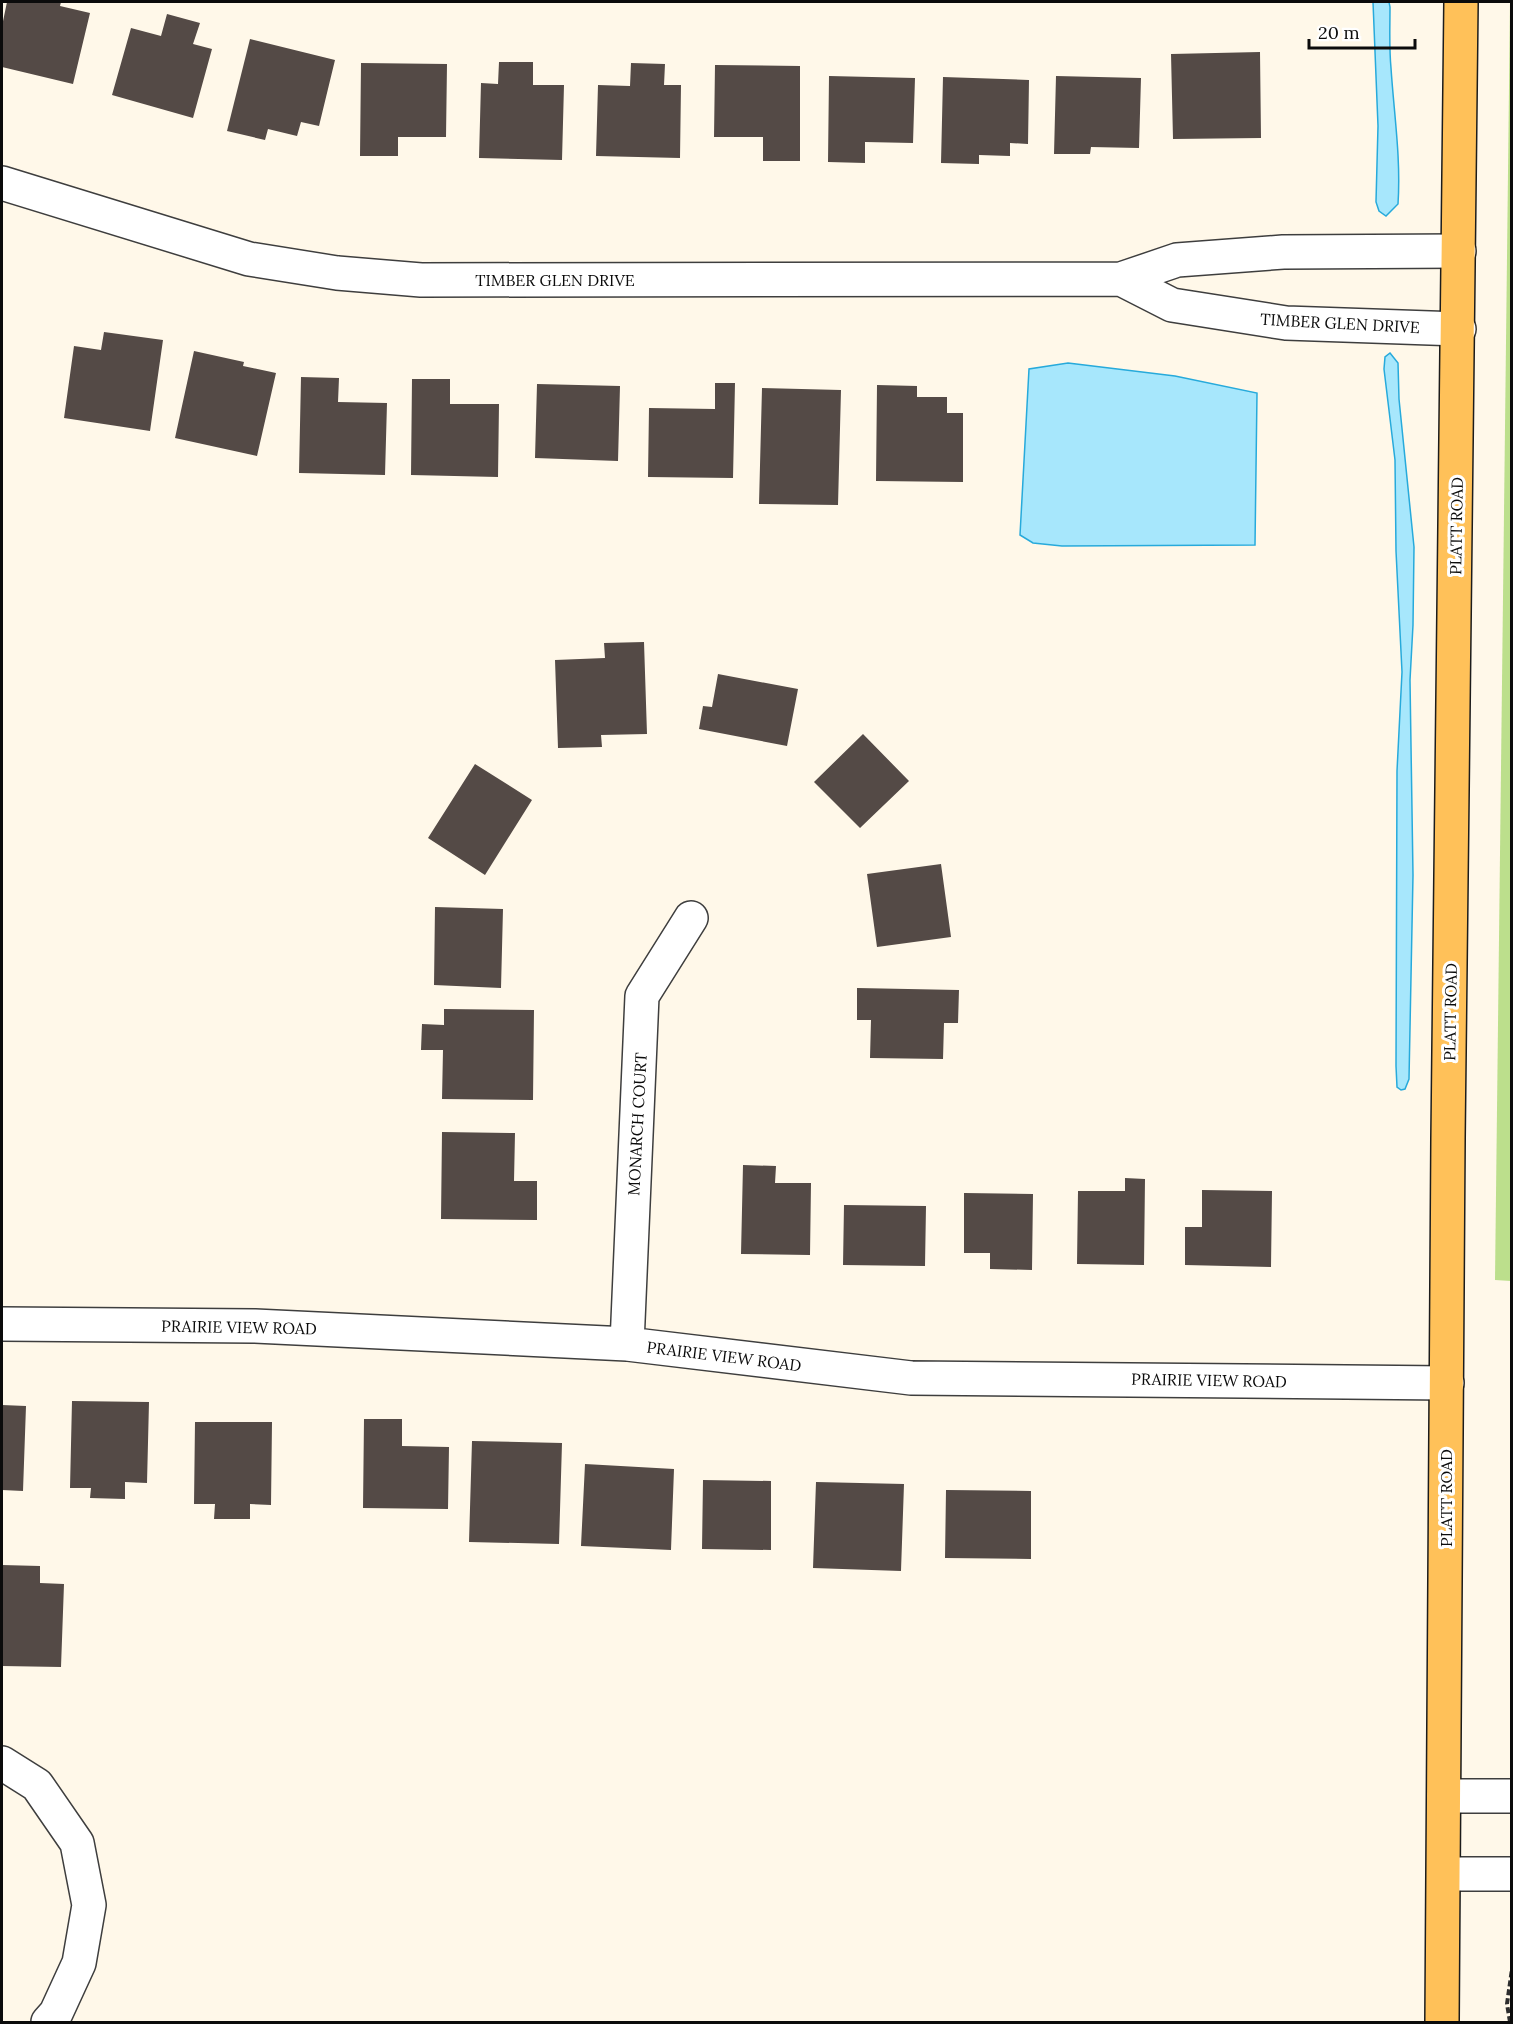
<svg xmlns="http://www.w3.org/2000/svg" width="1513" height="2024" font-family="Lora,serif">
  <rect width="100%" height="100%" fill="#fff8e9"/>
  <path fill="#bcdf8c" d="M1510 2H1512L1511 1281 1495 1280Z"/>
  <path fill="#a7e7fc" stroke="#27aadb" stroke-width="1.5" d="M1373 2H1389L1390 7C1390 28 1389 48 1391 68 1394 114 1401 158 1398 204L1386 216 1379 211 1376 202 1378 126Z
    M1390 353 1398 363 1399 399 1414 547 1413 625 1410 680 1413 875 1409 1079 1405 1089 1401 1090 1397 1087 1396 1066 1397 771 1402 672 1396 551 1395 460 1384 369 1385 357Z
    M1068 363 1175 376 1257 393 1255 545 1062 546 1033 543 1020 535 1029 369Z"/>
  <path fill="#544a46" d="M7 2H61L60 6 90 13 73 84 2 67V26Z
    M167 14 200 23 193 44 212 49 193 118 112 95 131 28 161 36Z
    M250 39 335 60 319 126 301 122 297 136 268 129 265 140 227 131Z
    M1260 52 1261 138 1173 139 1171 54Z
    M499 62H533V85H564L562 160 479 158 481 83 498 84Z
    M361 63 447 64 446 137H398V156H360Z
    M631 63 665 64 664 85H681L680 158 596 156 598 85 630 86Z
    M715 65 800 66V161H763V137H714Z
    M829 76 915 78 913 143 865 142V163L828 162Z
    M1056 76 1141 78 1139 148 1091 147 1090 154H1054Z
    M943 77 1029 80 1028 144 1010 143V156L979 155V164L941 163Z
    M104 332 163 340 150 431 64 418 74 346 101 350Z
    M194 351 244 362 243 366 276 373 257 456 175 438Z
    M301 377 339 378 338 402 387 403 385 475 299 473Z
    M412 379H450V404H499L498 477 411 475Z
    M715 383H735L733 478 648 477 649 408 715 409Z
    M537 384 620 386 618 461 535 458Z
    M877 385 917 386V397H947V413H963V482L876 481Z
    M762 388 841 390 838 505 759 504Z
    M644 642 647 734 601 735 602 747 558 748 555 660 605 658 604 643Z
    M718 674 798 689 787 746 699 729 703 706 712 707Z
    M863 734 909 781 860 828 814 782Z
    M475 764 532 800 485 875 428 838Z
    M941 864 951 937 877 947 867 874Z
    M435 907 503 909 501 988 434 985Z
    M857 988 959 990 958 1023H944L943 1059 870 1058 871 1020H857Z
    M444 1009 534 1010 533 1100 442 1099 443 1050H421L422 1024 444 1025Z
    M442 1132 515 1133 514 1181H537V1220L441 1219Z
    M743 1165 776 1166 775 1183H811L810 1255 741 1254Z
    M1125 1178 1145 1179 1144 1265 1077 1264 1078 1191H1125Z
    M1202 1190 1272 1191 1271 1267 1185 1265V1227H1202Z
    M964 1193 1033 1194 1032 1270 990 1269V1253H964Z
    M844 1205 926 1206 925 1266 843 1265Z
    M72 1401 149 1402 147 1483 125 1482V1499L90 1498 91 1488H70Z
    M2 1405 26 1406 23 1491 2 1490Z
    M364 1419H402V1446L449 1447 448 1509 363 1508Z
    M195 1422H272L271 1505 250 1504V1519H214L215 1504H194Z
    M472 1441 562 1443 559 1544 469 1542Z
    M585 1464 674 1469 671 1550 581 1546Z
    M703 1480 771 1481V1550L702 1549Z
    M816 1482 904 1484 901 1571 813 1568Z
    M946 1490 1031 1491V1559L945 1558Z
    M2 1565 40 1566V1583L64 1584 61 1667 2 1666Z"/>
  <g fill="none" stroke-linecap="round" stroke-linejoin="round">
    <g stroke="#3e3e3e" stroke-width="36">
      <path id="minor" d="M2 183 249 259 337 273 421 280 1121 279 1177 260 1283 252 1459 251
        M1121 279 1172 305 1286 323 1459 329
        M2 1324 255 1326 627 1344 911 1378 1447 1383
        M627 1344 642 996 691 918
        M2 1763 37 1785 77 1843 89 1905 79 1963 56 2013 48 2022
        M1444 1796H1512
        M1444 1874H1512"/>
    </g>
    <g stroke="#1c1c1c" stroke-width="36">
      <path id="major" d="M1442 2022 1448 1139 1461 2"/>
    </g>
    <path stroke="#2d2d2d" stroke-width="4" stroke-dasharray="6 3" stroke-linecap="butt" d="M1510 2022 1507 2004 1512 1969"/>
    <use href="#minor" stroke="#fff" stroke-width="33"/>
    <use href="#major" stroke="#ffc159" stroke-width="33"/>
  </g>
  <g text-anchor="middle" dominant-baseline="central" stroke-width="6" stroke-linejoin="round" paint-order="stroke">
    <g font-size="16" fill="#0b0b0b" stroke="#fff">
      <text x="555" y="280">TIMBER GLEN DRIVE</text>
      <text transform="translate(1340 323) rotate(3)">TIMBER GLEN DRIVE</text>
      <text transform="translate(1456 526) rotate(-89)">PLATT ROAD</text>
      <text transform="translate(1450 1012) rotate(-89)">PLATT ROAD</text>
      <text transform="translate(637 1124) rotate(-87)">MONARCH COURT</text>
      <text transform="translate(239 1327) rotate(1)">PRAIRIE VIEW ROAD</text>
      <text transform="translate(724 1356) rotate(7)">PRAIRIE VIEW ROAD</text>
      <text transform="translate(1209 1380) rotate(1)">PRAIRIE VIEW ROAD</text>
      <text transform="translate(1446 1498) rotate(-90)">PLATT ROAD</text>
    </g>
  </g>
  <rect width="1513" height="2024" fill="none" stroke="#0b0b0b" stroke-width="6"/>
  <path d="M1309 39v9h106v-9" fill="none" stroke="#0b0b0b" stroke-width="3"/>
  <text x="1318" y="39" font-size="18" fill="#0b0b0b" stroke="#ffffff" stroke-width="4.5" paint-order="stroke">20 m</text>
</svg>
